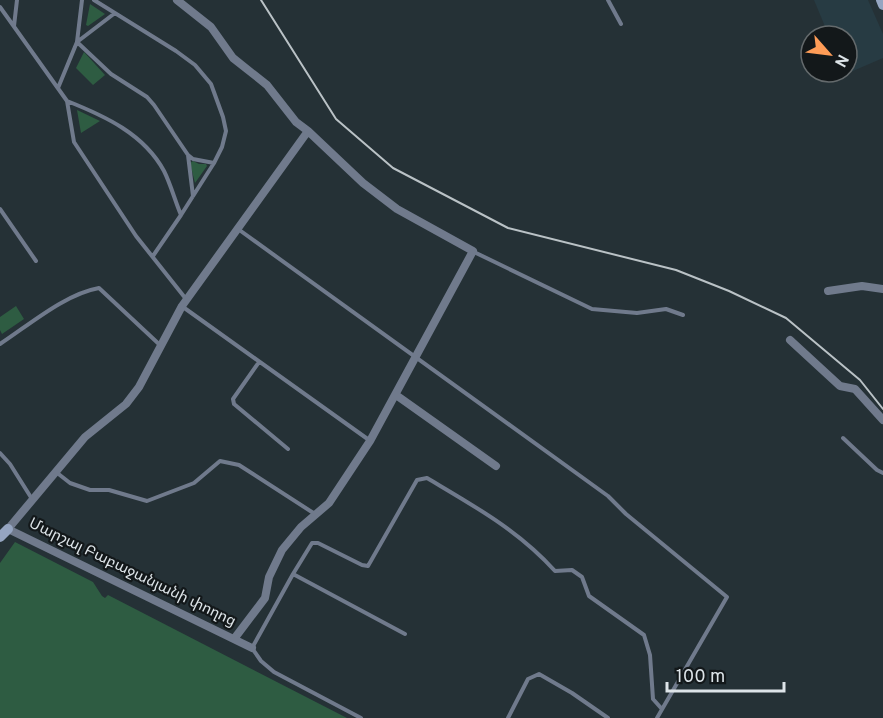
<svg xmlns="http://www.w3.org/2000/svg" width="883" height="718" font-family="Overpass,'Noto Sans Armenian',sans-serif">
  <rect width="100%" height="100%" fill="#253136"/>
  <path fill="#273b43" d="M814 0H868L883 34V58L846 74 847 36H829Z"/>
  <path fill="#2e5c42" d="M90 4 105 14 88 26 86 25Z
    M84 52 105 75 93 85 76 68Z
    M77 110 100 121 81 133Z
    M193 161 199 164H206L207 166 195 183 190 163Z
    M16 306 24 319 2 334 0 330V317Z
    M15 542 93 582 102 596 105 598 108 595 347 718H0V563Z"/>
  <g fill="none" stroke-linecap="round" stroke-linejoin="round">
    <path stroke="#707a8c" stroke-width="4" d="M94 0 176 51 195 65 211 84 223 117 226 131 222 147 214 163
      M608 0 621 24
      M0 7 67 101 74 142 136 236 186 299
      M115 13 77 42 111 74 147 97 154 105 188 155 193 159 214 163 181 215
      M14 26 17 0
      M58 88 77 42 82 0
      M67 101C105 116 144 134 164 171 171 185 175 201 181 215L153 256
      M188 155 193 196
      M0 209 36 261
      M238 229 608 496 626 514 727 597 657 718
      M474 252 592 309 637 313 666 309 683 315
      M183 307 369 440
      M0 344C29 325 65 294 99 288L161 346
      M259 362 233 399 234 404 288 449
      M843 438 877 470 883 473
      M0 453 10 464 32 499
      M56 472 70 483 90 490H109L147 501 194 483 220 461 239 465 315 514
      M293 574 312 543H318L362 565 368 566 417 480 427 478C474 506 518 530 555 571L572 570 582 577 589 596 644 635 650 655 653 699 661 708
      M361 718 274 672 261 661 252 648 293 574 405 634
      M508 718 528 679 539 674 572 693 608 718"/>
    <path stroke="#707a8c" stroke-width="8" d="M177 0 211 27 233 58 267 85 296 122 308 131 363 183 397 209 473 251 370 441 329 503 301 527 282 550 269 577 265 598 234 639
      M828 291 862 286 883 289
      M790 340 840 386 855 389 883 420
      M396 395 496 466
      M252 648 8 529 85 437 126 404 139 387 182 306 308 131"/>
    <path stroke="#95a5c1" stroke-width="10" d="M881 0 883 5
      M0 537 8 529"/>
    <path stroke="#bac2c6" stroke-width="2" d="M261 0 336 119 393 168 508 228 676 270 729 291 786 318 860 380 883 409"/>
  </g>
  <g text-anchor="middle" dominant-baseline="central" stroke-width="4.5" stroke-linejoin="round" paint-order="stroke">
    <g font-size="15" fill="#dde4e8" stroke="#13181a">
      <text transform="translate(132 573) rotate(26)">Մարշալ Բաբաջանյանի փողոց</text>
    </g>
  </g>
  <g transform="translate(829 54) rotate(118)"><circle r="28" fill="#13181a" stroke="#646a6c" stroke-width="1.5"/>
  <path d="M0-4.5L10 22L0 15L-10 22Z" fill="#fe9c57"/>
  <text y="-9" font-size="16" font-weight="bold" text-anchor="middle" fill="#dde4e8">N</text>
  </g>
  <path d="M667 682v9h117v-9" fill="none" stroke="#dde4e8" stroke-width="3"/>
  <text x="676" y="682" font-size="18" fill="#dde4e8" stroke="#13181a" stroke-width="4.5" paint-order="stroke">100 m</text>
</svg>
